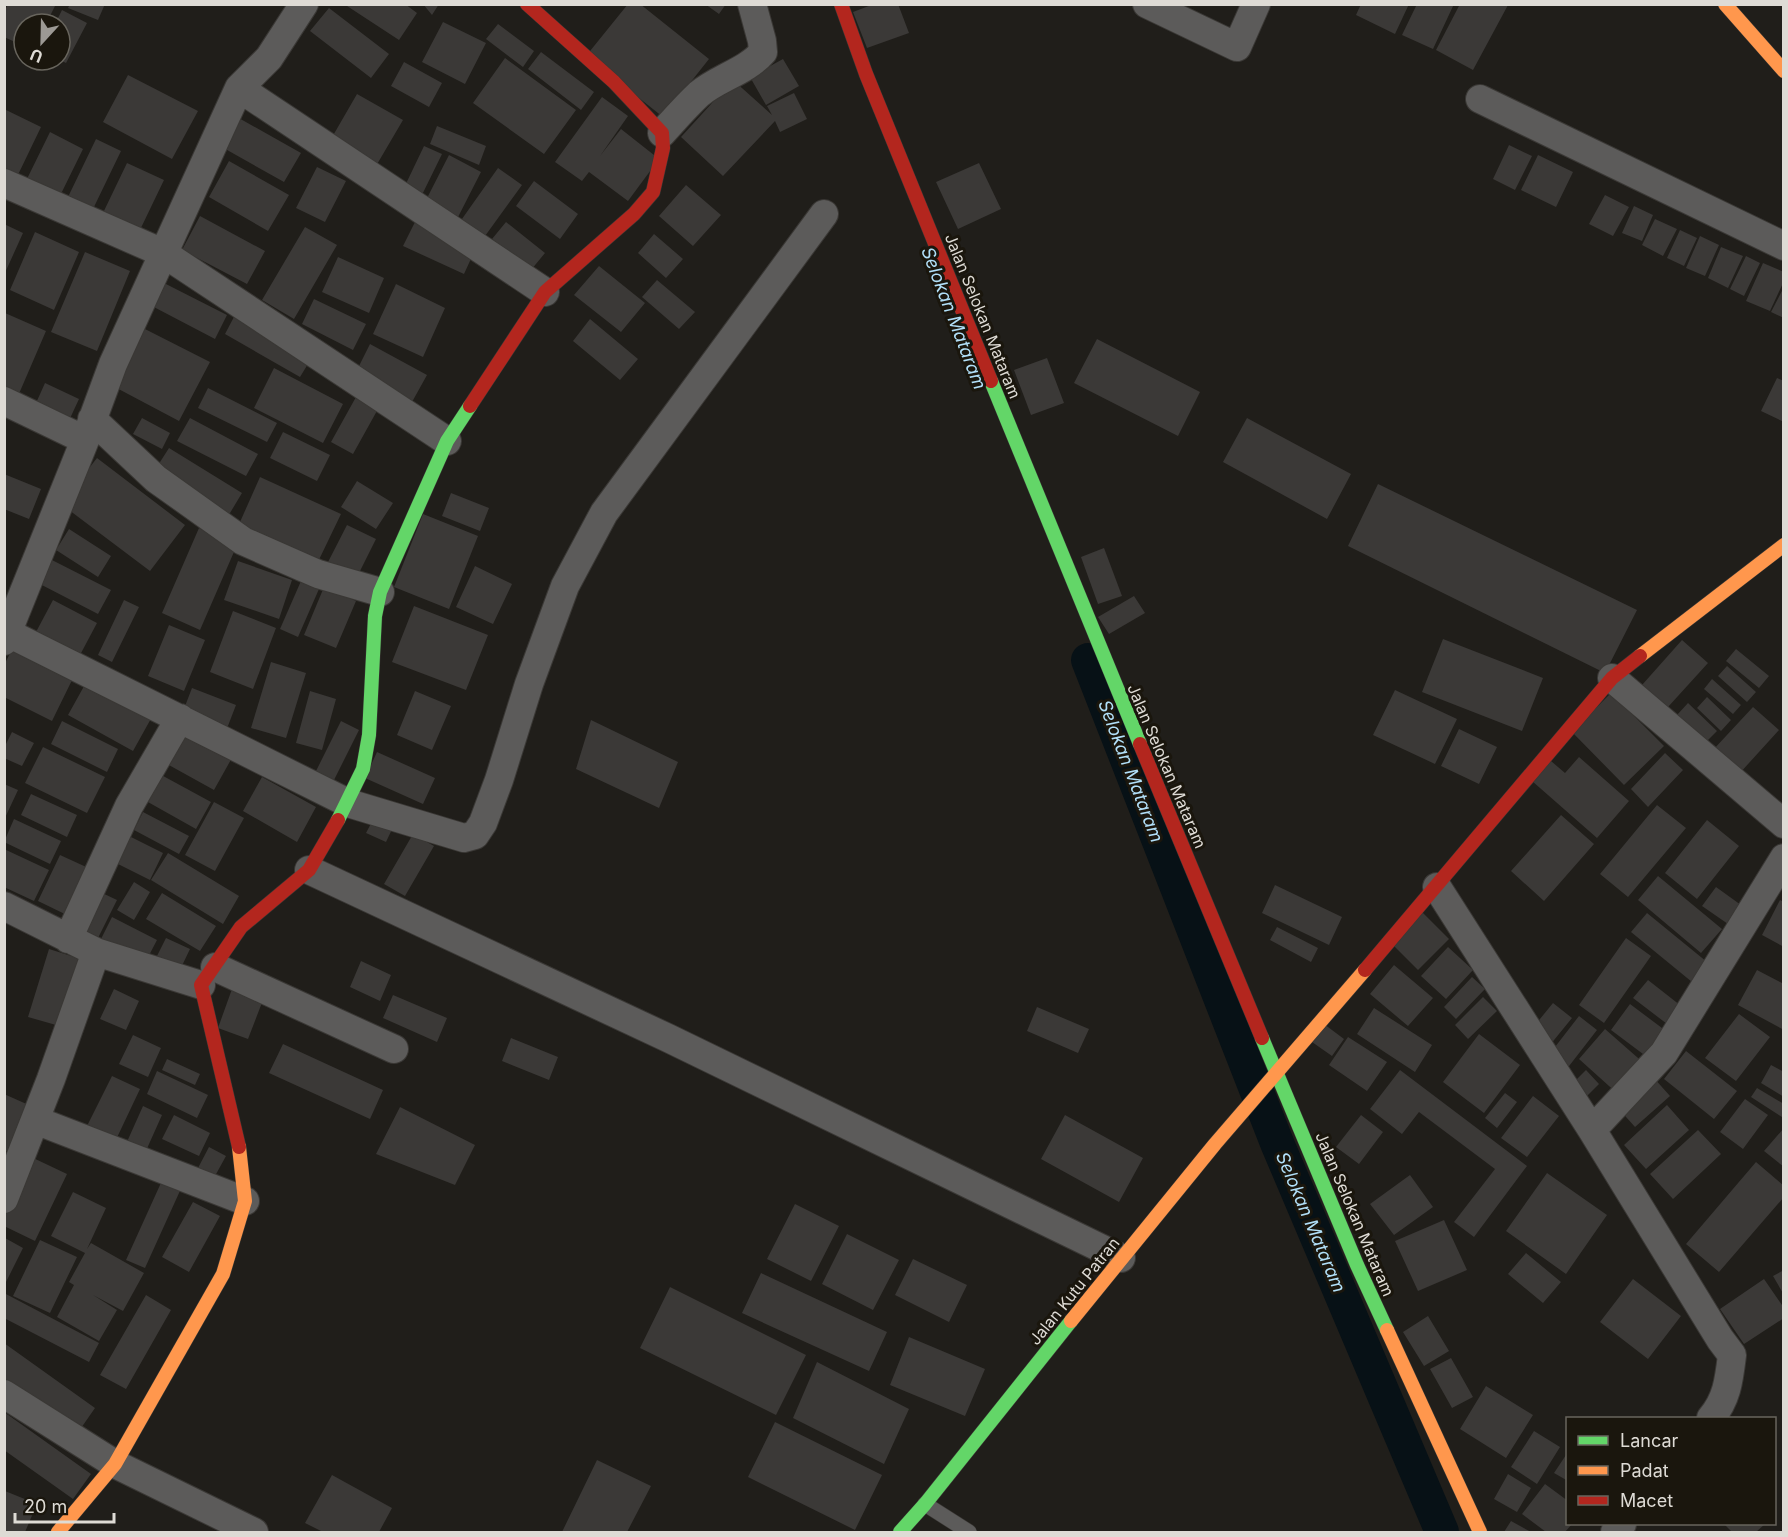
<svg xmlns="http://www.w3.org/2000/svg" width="1788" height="1537" font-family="Inter,sans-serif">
  <rect width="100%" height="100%" fill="#201e1a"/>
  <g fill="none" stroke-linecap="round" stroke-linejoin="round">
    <path stroke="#071116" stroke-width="34" d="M1088 660 1277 1143 1442 1532"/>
  </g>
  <path fill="#3b3937" d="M8 4H56L46 24H24V46L4 37V12Z
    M70 4H105L98 20 68 8Z
    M344 4H405L417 13 399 40Z
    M423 4H439L432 15Z
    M628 4H640L709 59 663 117 586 56Z
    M705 4H726L719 14Z
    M874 4H898L909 33 867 48 853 12Z
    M1361 4H1409L1395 34 1356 15Z
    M1417 4H1454L1433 49 1402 35Z
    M1460 4 1508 5 1473 70 1436 50Z
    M329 8 389 54 371 78 310 31Z
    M62 10 87 23 66 63 60 60V24H55Z
    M443 22 486 43 465 84 422 62Z
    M498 24 534 51 523 67 486 39Z
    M541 52 594 92 581 110 528 69Z
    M505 58 576 110 544 154 473 103Z
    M783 59 799 86 766 105 750 77Z
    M404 62 442 83 429 107 391 86Z
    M128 75 198 111 172 159 103 122Z
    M733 80 772 115 767 106 794 93 807 119 780 132 775 121 723 176 681 137Z
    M357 94 403 120 376 166 331 139Z
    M602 97 628 116 600 156 621 129 659 159 628 201 589 172 582 181 555 162Z
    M4 109 41 127 15 181 4 176Z
    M237 117 301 153 284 182 220 146Z
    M437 126 486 146 479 165 430 144Z
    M50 132 83 149 57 202 24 185Z
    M96 139 121 151 93 209 68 197Z
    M1509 145 1532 156 1515 190 1493 179Z
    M424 146 442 154 419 201 402 192Z
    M449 155 481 172 456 221 424 204Z
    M1538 155 1573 172 1556 207 1521 190Z
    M229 161 289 195 268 231 209 197Z
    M127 163 164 180 139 232 102 215Z
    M979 163 1001 209 958 229 936 182Z
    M317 167 346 181 325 222 296 208Z
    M498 168 522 185 480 243 457 226Z
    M534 181 578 214 560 239 516 206Z
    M686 185 721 215 693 246 659 216Z
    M1605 195 1629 207 1613 236 1589 224Z
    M1634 206 1653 215 1642 241 1622 233Z
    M419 214 475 250 464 274 403 246Z
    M200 216 265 251 247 284 182 250Z
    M1655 219 1677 229 1663 256 1642 245Z
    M506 222 545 253 531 270 492 239Z
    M4 224 23 233 4 275Z
    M305 227 337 245 294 319 262 300Z
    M1680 230 1697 238 1684 266 1667 258Z
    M35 232 79 252 54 310 10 290Z
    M654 234 683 259 666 278 638 253Z
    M1700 236 1719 245 1705 276 1686 268Z
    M1721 247 1743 256 1728 288 1708 278Z
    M85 252 130 271 97 351 51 332Z
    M1746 256 1760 263 1744 296 1730 289Z
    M338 257 384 278 369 313 322 292Z
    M1763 263 1784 272V281L1770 311 1746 301Z
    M599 266 645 303 621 332 574 295Z
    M657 280 695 312 679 329 642 297Z
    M162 282 227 315 215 339 150 305Z
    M396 284 445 308 423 357 373 334Z
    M1784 287V318L1771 312Z
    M314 299 366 324 353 350 302 324Z
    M5 313 46 331 18 396 5 390Z
    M235 315 311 359 300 377 225 334Z
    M590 319 638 359 620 380 573 341Z
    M141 327 210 362 179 421 111 385Z
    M1097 339 1200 392 1178 436 1074 383Z
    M370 344 427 375 412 402 356 372Z
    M1047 358 1064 403 1031 415 1014 370Z
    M274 368 343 404 323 443 254 408Z
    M1777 378 1784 381V422L1761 411Z
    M45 383 79 399 66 427 32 412Z
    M208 388 277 423 267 442 198 408Z
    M356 397 378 409 353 454 331 442Z
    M142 418 170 433 162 449 133 434Z
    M190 418 258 454 246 476 177 441Z
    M1247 418 1351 474 1327 519 1223 462Z
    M283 432 330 455 317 481 270 458Z
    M169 448 242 493 227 518 153 473Z
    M97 458 185 525 150 571 61 504Z
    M4 474 41 489 29 519 4 509Z
    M260 477 341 514 315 568 236 531Z
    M357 481 393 503 376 529 341 507Z
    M1378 484 1637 610 1605 673 1348 546Z
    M451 493 489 508 480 531 442 516Z
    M423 514 478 536 449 609 394 587Z
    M347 525 376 539 356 579 327 564Z
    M199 528 237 545 200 630 162 613Z
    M69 529 111 556 98 577 56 550Z
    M1104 548 1122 596 1098 604 1081 557Z
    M48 558 111 590 98 614 36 582Z
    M238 561 292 580 279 619 224 600Z
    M475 566 512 584 493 624 456 607Z
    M301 581 319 589 298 637 280 629Z
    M324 587 356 601 336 648 304 635Z
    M1134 596 1145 613 1109 634 1098 617Z
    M53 600 97 623 80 655 36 632Z
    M124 600 139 607 112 662 98 655Z
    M414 606 488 635 466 690 392 662Z
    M233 611 276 628 253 689 210 672Z
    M169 625 205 640 184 691 148 676Z
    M1443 639 1543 678 1522 731 1422 692Z
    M1682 640 1708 663 1668 707 1642 685Z
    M15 644 75 674 52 721 4 697V665Z
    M1736 649 1769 676 1759 688 1726 661Z
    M271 662 306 673 286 738 251 728Z
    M1727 666 1756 692 1747 702 1718 676Z
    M88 679 153 715 133 751 68 715Z
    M1712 679 1741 705 1733 714 1704 689Z
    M192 688 236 705 226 731 182 714Z
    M1395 690 1457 719 1435 764 1373 735Z
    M310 691 336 699 322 750 296 743Z
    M415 691 451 706 432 750 397 735Z
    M1611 693 1664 746 1624 785 1572 732Z
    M1707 697 1731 720 1721 731 1697 708Z
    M1688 703 1717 731 1706 742 1677 715Z
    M1753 707 1779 730 1739 774 1713 750Z
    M591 720 678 762 659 808 576 769Z
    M62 721 118 749 107 772 51 744Z
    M341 721 359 730 332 784 314 775Z
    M177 725 233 756 214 790 158 759Z
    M1459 729 1497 747 1479 784 1441 766Z
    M12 732 34 743 22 766 4 758V748Z
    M43 747 105 777 87 813 25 783Z
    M377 752 435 778 423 804 365 778Z
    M1665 753 1683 770 1648 807 1631 789Z
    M1579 757 1629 801 1597 838 1532 781 1551 761 1565 773Z
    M154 771 211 802 196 829 139 797Z
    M262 777 316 807 297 842 243 811Z
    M4 784 18 790 4 820Z
    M31 794 77 815 67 837 21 815Z
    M214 802 244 818 215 871 185 855Z
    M1657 805 1686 828 1628 897 1600 874Z
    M143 812 189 836 179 854 134 830Z
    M376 814 395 823 386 842 366 833Z
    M1561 815 1594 844 1544 901 1511 871Z
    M14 819 61 841 50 864 4 842Z
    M1707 820 1739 846 1697 899 1665 873Z
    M123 833 163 853 150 880 110 860Z
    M413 834 434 846 405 896 384 884Z
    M4 849 49 870 34 901 4 887Z
    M168 853 239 896 223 924 151 880Z
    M60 855 95 871 73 918 38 901Z
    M1658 876 1722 929 1701 953 1638 900Z
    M134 882 150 892 134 920 117 910Z
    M1275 885 1342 917 1329 945 1262 913Z
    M1716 887 1741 905 1728 924 1702 906Z
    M98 891 117 900 97 940 78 931Z
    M162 893 216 926 200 951 146 919Z
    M1780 900 1784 902V947L1762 935Z
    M1421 911 1449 939 1418 970 1390 942Z
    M1647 913 1707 962 1692 982 1631 932Z
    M112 917 157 940 144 965 99 943Z
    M1277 927 1318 948 1311 962 1270 940Z
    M166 938 190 949 178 974 154 962Z
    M1626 938 1651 956 1604 1023 1579 1005Z
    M1448 947 1473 970 1446 999 1421 976Z
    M49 949 84 960 63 1027 28 1017Z
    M361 961 391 975 380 1001 350 987Z
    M1394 965 1433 998 1408 1026 1370 994Z
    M1757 970 1784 984V1030L1738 1005Z
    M1472 977 1485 989 1456 1019 1444 1007Z
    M1648 980 1685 1009 1671 1027 1633 998Z
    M114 989 139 1001 126 1030 100 1019Z
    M232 989 263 1000 248 1039 218 1028Z
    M393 995 447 1018 437 1042 383 1018Z
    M1483 997 1497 1011 1468 1039 1455 1025Z
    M1553 1003 1572 1018 1550 1045 1531 1030Z
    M1630 1004 1670 1034 1651 1060 1611 1030Z
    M1037 1007 1089 1029 1078 1053 1027 1031Z
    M1374 1008 1432 1045 1415 1072 1357 1034Z
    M1739 1014 1770 1037 1736 1081 1705 1058Z
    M1579 1016 1597 1030 1566 1070 1548 1056Z
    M1324 1024 1344 1039 1332 1056 1312 1042Z
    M1605 1029 1646 1065 1619 1095 1579 1059Z
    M1479 1034 1520 1065 1484 1113 1443 1082Z
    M133 1035 161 1048 148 1077 119 1064Z
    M1348 1037 1387 1062 1367 1091 1329 1065Z
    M511 1038 558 1057 549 1080 502 1061Z
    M283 1044 383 1090 370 1119 269 1073Z
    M1686 1051 1737 1091 1714 1119 1664 1079Z
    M167 1059 200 1074 195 1085 162 1070Z
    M1771 1065 1784 1072V1097L1761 1083Z
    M1400 1070 1527 1166 1474 1237 1454 1222 1495 1169 1419 1112 1402 1134 1370 1109Z
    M1586 1070 1599 1084 1583 1100 1570 1086Z
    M157 1071 208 1095 197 1118 147 1094Z
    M112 1076 140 1089 113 1146 84 1132Z
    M1653 1077 1670 1096 1635 1127 1618 1108Z
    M1757 1088 1784 1104 1782 1117 1751 1097Z
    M1505 1093 1517 1102 1497 1128 1485 1118Z
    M4 1094 31 1106 11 1153 4 1150Z
    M1533 1096 1559 1116 1527 1157 1501 1138Z
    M1745 1099 1768 1115 1743 1149 1720 1132Z
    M1667 1105 1689 1130 1646 1169 1624 1145Z
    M143 1106 162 1115 145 1153 126 1144Z
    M400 1107 475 1145 455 1185 376 1154Z
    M174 1115 210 1133 199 1156 162 1139Z
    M1065 1115 1143 1158 1119 1202 1041 1159Z
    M1361 1115 1383 1132 1359 1164 1336 1147Z
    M1784 1128V1167L1764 1151Z
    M1698 1130 1721 1154 1673 1199 1650 1174Z
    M209 1147 226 1156 215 1176 198 1168Z
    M29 1156 67 1174 35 1241 4 1226V1206Z
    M1756 1162 1784 1186V1197L1719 1272 1686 1244Z
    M1547 1173 1607 1215 1566 1274 1506 1231Z
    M165 1174 184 1182 145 1268 126 1260Z
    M1410 1175 1433 1207 1394 1235 1370 1204Z
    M73 1192 106 1208 87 1249 91 1243 144 1273 123 1311 93 1295 117 1310 99 1341 57 1317 74 1285 69 1282 85 1253 51 1236Z
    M193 1202 220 1216 189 1272 162 1257Z
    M795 1204 839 1226 811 1281 767 1259Z
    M1444 1220 1467 1270 1418 1291 1395 1241Z
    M847 1234 899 1260 873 1310 822 1284Z
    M5 1238 23 1248 5 1284Z
    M40 1240 77 1257 50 1313 13 1296Z
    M1526 1253 1561 1282 1543 1303 1508 1274Z
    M913 1259 967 1285 949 1322 895 1295Z
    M1784 1270V1295L1773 1276Z
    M761 1273 887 1332 869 1371 742 1313Z
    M1633 1279 1681 1316 1648 1359 1600 1322Z
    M1764 1279 1784 1308V1318L1744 1344 1720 1309Z
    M670 1287 806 1355 776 1415 640 1348Z
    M4 1293 99 1343 89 1362 4 1318Z
    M146 1295 171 1310 126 1389 100 1375Z
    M1428 1316 1449 1351 1424 1366 1403 1332Z
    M909 1337 985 1369 965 1416 890 1385Z
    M4 1343 95 1408 79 1431 4 1378Z
    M1451 1358 1473 1397 1452 1408 1430 1369Z
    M817 1362 909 1409 884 1464 793 1418Z
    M1486 1386 1533 1415 1506 1458 1460 1429Z
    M4 1412 91 1474 73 1499 4 1450Z
    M775 1422 882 1475 855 1530 748 1477Z
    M1534 1431 1560 1447 1537 1484 1511 1467Z
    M1568 1452V1481L1554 1473Z
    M597 1460 651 1486 627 1532H562Z
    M1508 1474 1531 1488 1517 1512 1494 1499Z
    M332 1475 392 1508 379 1532H323L305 1523Z
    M1545 1484 1568 1501V1524H1572L1565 1532H1546L1522 1514Z
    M5 1491 37 1504 25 1532H5Z
    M1511 1521 1531 1532H1504Z
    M1724 1524H1765L1756 1532H1732Z"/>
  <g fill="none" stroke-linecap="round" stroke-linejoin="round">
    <g stroke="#3a3835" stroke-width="16">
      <path id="lane" d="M925 1504 969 1532"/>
    </g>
    <g stroke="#3a3835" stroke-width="30">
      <path id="street" d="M1147 4 1237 47 1256 4
        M239 88 545 292
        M1480 99 1784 246
        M662 133C674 120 686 106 699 94 718 78 747 71 763 52L762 41 752 4
        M4 183 163 253 447 441
        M4 401 85 440
        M92 419 156 479 243 541 318 574 380 592
        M8 633 348 803 464 838 475 835 483 823 499 780 529 684 565 586 604 513 824 214
        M4 641 85 440 113 364 239 88 269 58 304 4
        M1612 678 1784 824
        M309 870 668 1038 1121 1258
        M1437 887 1592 1130 1720 1339 1732 1355C1729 1380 1727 1399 1711 1418
        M4 906 96 952 201 985
        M68 939 129 806 180 718
        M215 967 394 1049
        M35 1120 245 1201
        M1592 1130 1664 1053 1784 858
        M4 1199 51 1079 96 952
        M4 1394 115 1464 254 1532
        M1615 1532 1622 1524"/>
    </g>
    <g stroke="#3a3835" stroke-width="15">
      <path id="fast" d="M991 381 1140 744
        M338 820 363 769 369 735 375 616 380 592 447 441 470 406
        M1262 1038 1357 1265 1387 1330
        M900 1532 925 1504 1071 1321"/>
    </g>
    <g stroke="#3a3835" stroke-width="15">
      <path id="slow" d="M1725 4 1784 71
        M1640 656 1784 545
        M1071 1321 1215 1144 1365 970
        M1387 1330 1480 1532
        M58 1532 115 1464 223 1274 245 1201 239 1147"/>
    </g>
    <g stroke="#3a3835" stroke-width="15">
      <path id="jam" d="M841 4 866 74 991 381
        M470 406 545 292 634 214 653 192 663 148 662 133 614 82 527 4
        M1140 744 1262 1038
        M1365 970 1612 678 1640 656
        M239 1147 201 985 241 927 309 870 338 820"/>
    </g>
    <use href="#lane" stroke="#5c5b5a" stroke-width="15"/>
    <use href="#street" stroke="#5c5b5a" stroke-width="28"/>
    <use href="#fast" stroke="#63d668" stroke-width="14"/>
    <use href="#slow" stroke="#ff974d" stroke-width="14"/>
    <use href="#jam" stroke="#b3261e" stroke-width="14"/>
  </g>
  <g text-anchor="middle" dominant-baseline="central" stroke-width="6" stroke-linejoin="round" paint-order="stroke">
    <g font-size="16" fill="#dedbd5" stroke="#1a160d">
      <text transform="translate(983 316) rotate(68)">Jalan Selokan Mataram</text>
      <text transform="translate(1167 766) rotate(67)">Jalan Selokan Mataram</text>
      <text transform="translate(1355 1214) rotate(67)">Jalan Selokan Mataram</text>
      <text transform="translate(1074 1291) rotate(-51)">Jalan Kutu Patran</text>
    </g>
    <g font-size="18" font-style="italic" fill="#b1dff8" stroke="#1a160d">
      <text transform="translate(954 318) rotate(69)">Selokan Mataram</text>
      <text transform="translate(1131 771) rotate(69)">Selokan Mataram</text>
      <text transform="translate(1311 1222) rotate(67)">Selokan Mataram</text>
    </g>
  </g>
  <rect width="1788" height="1537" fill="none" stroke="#dedbd5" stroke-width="12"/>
  <rect x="1566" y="1417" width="210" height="108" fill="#1a160d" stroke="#68655d" stroke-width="1.5"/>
  <rect x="1578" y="1436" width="30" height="9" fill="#63d668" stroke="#68655d" stroke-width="1.5"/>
  <text x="1620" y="1447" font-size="18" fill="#dedbd5">Lancar</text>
  <rect x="1578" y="1466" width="30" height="9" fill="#ff974d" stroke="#68655d" stroke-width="1.5"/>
  <text x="1620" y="1477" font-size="18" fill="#dedbd5">Padat</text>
  <rect x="1578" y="1496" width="30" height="9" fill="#b3261e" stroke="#68655d" stroke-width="1.5"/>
  <text x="1620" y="1507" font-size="18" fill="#dedbd5">Macet</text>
  <g transform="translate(42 42) rotate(202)"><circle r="28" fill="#1a160d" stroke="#68655d" stroke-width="1.5"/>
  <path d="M0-4.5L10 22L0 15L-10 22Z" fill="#9c9994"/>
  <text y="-9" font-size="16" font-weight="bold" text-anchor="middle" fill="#dedbd5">U</text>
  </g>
  <path d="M15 1513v9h99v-9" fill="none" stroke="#dedbd5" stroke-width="3"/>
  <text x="24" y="1513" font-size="18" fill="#dedbd5" stroke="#1a160d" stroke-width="4.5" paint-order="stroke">20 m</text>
</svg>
